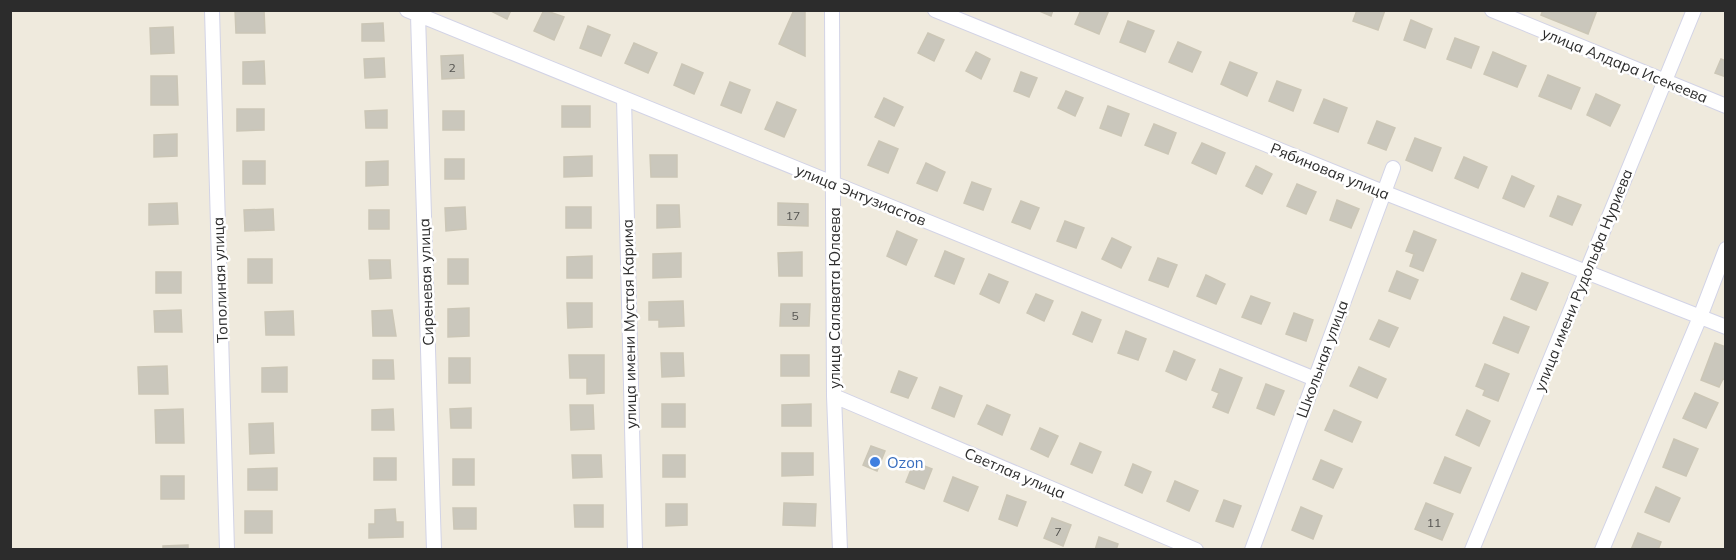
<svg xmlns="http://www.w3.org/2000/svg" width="1736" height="560" font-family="Mulish,sans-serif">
  <rect width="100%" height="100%" fill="#efeadd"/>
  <path fill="#cac7bc" stroke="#cbc6b6" stroke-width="1.5" d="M235 10H264L265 33H236Z
    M489 10H511L507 19Z
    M544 10 564 17 554 40 534 31Z
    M794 10H805V56L779 44Z
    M1037 10H1053L1051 16Z
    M1081 10H1109L1099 34 1075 24Z
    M1357 10H1385L1378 30 1353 21Z
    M1543 10H1597L1588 34 1541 15Z
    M1411 20 1432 29 1425 48 1404 40Z
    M1128 21 1154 31 1145 52 1120 42Z
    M383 23 384 41H362V24Z
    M588 26 610 35 601 56 580 48Z
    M173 27 174 53 151 54 150 28Z
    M928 33 944 40 934 61 918 53Z
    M1455 38 1479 47 1471 68 1447 59Z
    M1178 42 1201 52 1192 72 1169 62Z
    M634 43 657 53 648 73 625 63Z
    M976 52 990 59 981 79 966 71Z
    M1493 52 1526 66 1517 87 1484 74Z
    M463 55 464 78 442 79 441 56Z
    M384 58 385 77 365 78 364 59Z
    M1721 59 1726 61V77L1715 73Z
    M264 61 265 84H243V62Z
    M1230 62 1257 73 1247 96 1221 84Z
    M682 64 703 73 694 94 674 85Z
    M1021 72 1037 78 1029 97 1014 91Z
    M1548 75 1580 88 1571 109 1539 96Z
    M151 76H177L178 105H151Z
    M1277 81 1301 90 1293 111 1269 101Z
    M730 82 750 90 741 113 721 105Z
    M1066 91 1083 98 1075 116 1058 108Z
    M1596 94 1620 105 1610 126 1587 115Z
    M884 98 903 107 894 126 875 117Z
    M1324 99 1347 108 1338 132 1314 123Z
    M777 102 796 110 784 137 765 129Z
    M562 106H590V127H562Z
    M1108 106 1129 114 1121 136 1100 128Z
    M237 109H264V130L237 131Z
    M387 110V128H366L365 111Z
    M443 111H464V130H443Z
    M1377 121 1395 128 1386 150 1368 143Z
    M1154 124 1176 133 1168 154 1145 145Z
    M177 134V156L154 157V135Z
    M1415 138 1441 148 1432 171 1406 160Z
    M879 141 898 149 888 173 868 165Z
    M1202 143 1225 153 1216 174 1192 163Z
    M650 155H677V177H651Z
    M592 156V176L564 177V157Z
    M1464 157 1487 167 1478 188 1455 178Z
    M445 159H464V179H445Z
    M243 161H265V184H243Z
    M388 161V185L366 186V162Z
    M926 163 945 172 937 191 917 183Z
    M1256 166 1272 174 1262 194 1246 186Z
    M1512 176 1534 186 1524 207 1503 198Z
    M972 182 991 189 983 210 964 203Z
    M1297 184 1316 192 1306 214 1287 206Z
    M1558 196 1581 205 1572 225 1550 216Z
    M1337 200 1359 209 1351 228 1330 220Z
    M1021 201 1039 208 1030 229 1012 222Z
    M177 203 178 224 149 225V204Z
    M778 203 808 204V226L778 225Z
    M657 205H679L680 227 657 228Z
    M465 207 466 229 446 231 445 208Z
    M566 207H591V228H566Z
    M273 209 274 230 245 231 244 210Z
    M369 210H389V229H369Z
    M1065 221 1084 228 1076 248 1057 241Z
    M897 231 917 240 906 265 887 256Z
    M1414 231 1436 240 1423 271 1410 266 1414 254 1406 251Z
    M1112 238 1131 247 1121 268 1102 259Z
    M945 251 964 259 954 284 935 276Z
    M802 252V276H779L778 253Z
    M681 253V277L653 278V254Z
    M592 256V278H567V257Z
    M1158 258 1177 265 1168 287 1149 280Z
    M248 259H272V283H248Z
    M448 259H468V284H448Z
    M369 260H390L391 278 370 279Z
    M1397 271 1418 280 1410 299 1389 291Z
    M156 272H181V293H156Z
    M1522 273 1548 283 1536 310 1511 299Z
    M989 274 1008 282 999 303 980 294Z
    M1206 275 1225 284 1216 304 1197 296Z
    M1036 294 1053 301 1044 321 1027 313Z
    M1251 296 1270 303 1261 324 1242 317Z
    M683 301 684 326 659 327V320H649V302Z
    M567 303H592V327L568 328Z
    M781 304H810L809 326H780Z
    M469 308V336L448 337V309Z
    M181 310 182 332H155L154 311Z
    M392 310 396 336H373L372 311Z
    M293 311 294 335H266L265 312Z
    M1082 312 1101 320 1092 342 1073 334Z
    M1294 313 1313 320 1306 341 1286 334Z
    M1504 317 1529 327 1518 353 1493 343Z
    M1379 320 1398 328 1389 347 1370 339Z
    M1126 331 1146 339 1138 360 1118 353Z
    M1715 343 1726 347V380L1723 379 1719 387 1701 380Z
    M1174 351 1195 360 1186 380 1166 371Z
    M661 353H683L684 376 662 377Z
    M569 355H604V393L587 394V378H570Z
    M781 355H809V376H781Z
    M449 358H470V383H449Z
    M373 360H393L394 379H373Z
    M1485 364 1509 374 1498 401 1483 395 1485 390 1476 386Z
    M167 366 168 394H139L138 367Z
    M287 367V392H262V368Z
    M1359 367 1386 379 1377 398 1350 386Z
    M1220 369 1242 378 1228 413 1213 407 1219 393 1212 390Z
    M899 371 917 378 908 398 891 392Z
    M1266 384 1284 391 1274 415 1257 408Z
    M940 387 962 396 954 417 932 408Z
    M1695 393 1718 403 1706 428 1683 418Z
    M662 404H685V427H662Z
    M811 404V426H782V405Z
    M570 405H593L594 429 571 430Z
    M987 405 1010 415 1002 435 978 424Z
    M471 408V428H451L450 409Z
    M183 409 184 443H156L155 410Z
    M393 409 394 430H372V410Z
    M1334 410 1361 422 1352 442 1325 430Z
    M1467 410 1490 421 1479 446 1456 435Z
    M273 423 274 453 250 454 249 424Z
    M1040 428 1058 436 1048 457 1031 449Z
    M1674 439 1698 449 1686 476 1663 467Z
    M1080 443 1101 452 1092 473 1071 464Z
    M871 446 885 451 877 471 863 465Z
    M782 453H813V475L782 476Z
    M572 455H601L602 477 573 478Z
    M663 455H685V477H663Z
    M1445 457 1471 468 1460 493 1434 483Z
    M374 458H396V480H374Z
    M453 459H474V485H453Z
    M1321 460 1342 469 1333 488 1313 479Z
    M914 462 932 469 924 489 906 482Z
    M1133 464 1151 472 1142 493 1125 485Z
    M277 468V490H248V469Z
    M161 476H184V499H161Z
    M953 477 978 487 968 511 944 501Z
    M1175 481 1198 491 1189 511 1167 501Z
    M1656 487 1680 498 1669 522 1645 512Z
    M1007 495 1026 502 1017 526 999 519Z
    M1224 500 1241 506 1233 527 1216 521Z
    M784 503 816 504 815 526 783 525Z
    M1426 503 1453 514 1442 540 1415 529Z
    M666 504H687V525L666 526Z
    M574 505H603V527H575Z
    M1301 507 1322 516 1313 539 1292 530Z
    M453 508H476V529H454Z
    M395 509 396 522H403V537L369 538V524H375V510Z
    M245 511H272V533H245Z
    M1052 518 1071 525 1063 546 1044 538Z
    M1638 533 1661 542 1658 550H1631Z
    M1099 537 1118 544 1116 550H1095Z
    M188 545V550H163V546Z"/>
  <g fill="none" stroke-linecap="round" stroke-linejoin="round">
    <g stroke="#d2d3e6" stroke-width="16">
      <path id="minor" d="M212 10 227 550
        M407 10 1315 379
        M832 10 834 396 840 550
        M935 10 1383 192 1726 327
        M1492 10 1726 106
        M418 15 434 550
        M624 98 635 550
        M834 396 1196 550
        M1252 550 1393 168
        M1472 550 1694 10
        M1602 550 1700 317 1726 249"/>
    </g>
    <use href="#minor" stroke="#fff" stroke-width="14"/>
  </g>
  <circle fill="#3f7fe0" stroke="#fff" stroke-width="2" cx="875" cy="462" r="6"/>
  <g text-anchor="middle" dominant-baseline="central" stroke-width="5" stroke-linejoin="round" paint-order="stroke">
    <g font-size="12" fill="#545350">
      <text x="452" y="67">2</text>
      <text x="793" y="215">17</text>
      <text x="795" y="315">5</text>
      <text x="1434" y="522">11</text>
      <text x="1058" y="531">7</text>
    </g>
    <g font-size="15" fill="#2c2c2c" stroke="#fff">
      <text transform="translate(1625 65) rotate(22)">улица Алдара Исекеева</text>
      <text transform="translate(1330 171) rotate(22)">Рябиновая улица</text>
      <text transform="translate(861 195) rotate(22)">улица Энтузиастов</text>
      <text transform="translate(220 280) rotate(-92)">Тополиная улица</text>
      <text transform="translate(1583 280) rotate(-68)">улица имени Рудольфа Нуриева</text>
      <text transform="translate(426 282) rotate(-92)">Сиреневая улица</text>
      <text transform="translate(834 298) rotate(-90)">улица Салавата Юлаева</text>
      <text transform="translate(629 324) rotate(-91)">улица имени Мустая Карима</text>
      <text transform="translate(1322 359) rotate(-70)">Школьная улица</text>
      <text transform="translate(1015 473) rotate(23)">Светлая улица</text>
    </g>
    <g font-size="15" fill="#366cbe" stroke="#fff" text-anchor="start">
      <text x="887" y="462">Ozon</text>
    </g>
  </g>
  <rect width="1736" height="560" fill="none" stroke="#2c2c2c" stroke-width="24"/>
</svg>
